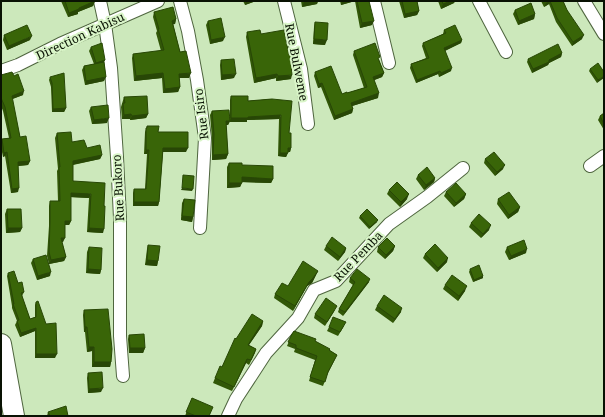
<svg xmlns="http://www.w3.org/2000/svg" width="605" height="417" font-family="'Noto Serif',serif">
  <rect width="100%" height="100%" fill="#cce8bb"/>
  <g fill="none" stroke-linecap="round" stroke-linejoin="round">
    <g stroke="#4f663f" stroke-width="14">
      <path id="minor" d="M100 1 105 24 111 68 117 157 120 218V336L123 376
        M180 1 188 31 197 80 205 138 200 228
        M284 1 301 69 308 124
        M374 1 389 63
        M479 1 506 52
        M584 1 604 34
        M1 71 18 65 60 44 158 1
        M590 166 604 156
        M228 416 236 399 266 353 298 318 314 290 336 281 389 224 427 197 463 168"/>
    </g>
    <g stroke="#4f663f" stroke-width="22">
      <path id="trunk" d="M1 344 14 416"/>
    </g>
    <use href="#minor" stroke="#fff" stroke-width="12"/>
    <use href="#trunk" stroke="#fff" stroke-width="20"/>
  </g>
  <path fill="#315707" d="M61 1H95L93 6 78 12V14L68 17Z
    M243 1H256L245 5Z
    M301 1H318L317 4 302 7Z
    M340 1H369L372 25 360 28 355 1 341 5Z
    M399 1H417L419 11 417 15 404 18Z
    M438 1H455L454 3 441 9Z
    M541 1H563L567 10 582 39 572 46 556 22 549 4 544 7Z
    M515 10 535 14 534 19 518 25 513 14Z
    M154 12 176 19 175 24H173L180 52 189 78H179L180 87 178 92 163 93 162 78 134 81 132 58 133 54 161 51 156 33 157 31 153 17Z
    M208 21 223 41 210 44 206 25Z
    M315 22 325 45 313 44 314 27Z
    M444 30 462 40 461 43 445 51 451 71 439 77 438 74 416 83 410 68 411 64 426 58 422 46 423 43 443 34Z
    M247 32 261 34 291 79 276 81V78L254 83 246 37Z
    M4 35 30 40 7 50 3 40Z
    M91 47 105 60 104 62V81L85 85 82 70 84 66 94 64 89 51Z
    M354 51 379 60 384 73 382 77 374 80 378 98 352 106 353 109 352 113 334 120 321 87 318 88 314 76 315 72 342 94 347 93 364 88 353 55Z
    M562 53 561 57 549 63 548 65 532 73 527 62 528 59Z
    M221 60 234 78 221 80 220 65Z
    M590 69 604 72 597 83 589 71Z
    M1 75 23 95 12 99 20 137 30 161 28 165 18 166V192L11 193 5 156 3 157 1 147V142L2 139 9 138 3 111 1 106Z
    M50 77 66 108 64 112H52L51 87 49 80Z
    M231 96 248 101 272 99 289 133 291 148 290 152H288L286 157 278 156 279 119 247 120V122H230V121L228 125H226L228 154 226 159 212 160V138L210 115 212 111 230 117V100Z
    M124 97 148 114 146 118 130 120V119H122L121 107Z
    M91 107 107 123 92 124 89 111Z
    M604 113V130L598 120 600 116Z
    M147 126 158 132 186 152H163L159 202 158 206H133V193L134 189H145L147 154H144L145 132Z
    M57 133 72 142 87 148 102 155 100 159 73 165V181L104 206 103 233 87 232 89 198 71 197V221L69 225H65L63 242H62L66 257 64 261 49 264 47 256 49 226V206L50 201H58L57 171 58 169 55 138Z
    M485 159 503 169 495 176 484 163Z
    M229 163 242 165 273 179 271 183 242 182 240 187 227 188V167Z
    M418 175 435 178 434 182 424 190 416 179Z
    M389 190 407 199 400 207 387 194Z
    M446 192 466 194 464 199 454 207 444 196Z
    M184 199 193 217 192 222 181 220 182 203Z
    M498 199 520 207 518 212 508 219 497 204Z
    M7 209 22 228 20 232 6 233 5 214Z
    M360 216 377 222 369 229 359 218Z
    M471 223 489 230 481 238 469 227Z
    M148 245 158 261 157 266 145 265 147 249Z
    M326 246 346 248 345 252 338 261 324 250Z
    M395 246 393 251 385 259 377 252 378 247Z
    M89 247 101 270 100 274 86 273 87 252Z
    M507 247 526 253 509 260 505 252Z
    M425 254 447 262 437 272 423 258Z
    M33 259 50 276 37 280 31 263Z
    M470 269 483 276V278L473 282 469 272Z
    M318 271 312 283 307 286 293 311 274 298 275 294 288 286Z
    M8 273 18 283 24 292 22 296 30 319 35 317V305L36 302 55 358H35V331L20 337 15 325 17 321 12 308V306L7 276Z
    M350 278 369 282 343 316 338 312 339 309 353 285 349 282Z
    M445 285 465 291 458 301 443 289Z
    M377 306 401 312 393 323 375 310Z
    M84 310 111 362 110 367H92V351L87 352 85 332H84L83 315Z
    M335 310 325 326 314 318 315 314Z
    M263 321 262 326 249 345 256 349 255 353 249 365 246 363 232 391 213 383 215 378 222 367 236 339Z
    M344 326 338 336 327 331 329 327Z
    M292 334 315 341 337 355 327 375 323 386 309 381 315 360 294 352 295 349 287 346Z
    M129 335 145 348 143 353H129L128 339Z
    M88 373 101 392 88 393 87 378Z
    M192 398 209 416H185Z
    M48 412 68 416H47Z"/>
  <path fill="#284706" d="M95 1 93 6 78 12V14L68 17 69 13 79 8Z
    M246 1H256L245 5Z
    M311 1H318L317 4 302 7 304 2Z
    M342 1H355L341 5Z
    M451 1H455L454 3 441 9 443 4Z
    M549 1H550L549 4 544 7 546 3Z
    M419 11 417 15 404 18 405 14Z
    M535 14 534 19 518 25 519 21Z
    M176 19 175 24 170 25 172 21Z
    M374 21 372 25 360 28 362 23Z
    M584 35 582 39 572 46 573 42Z
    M32 36 30 40 7 50 9 46Z
    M225 37 223 41 210 44 211 40Z
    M314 39 327 40 325 45 313 44Z
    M462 40 461 43 442 52 444 48Z
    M562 53 561 57 549 63 548 65 532 73 533 69 549 60Z
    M105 60 103 64 95 67 96 63Z
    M452 68 451 71 439 77 441 73Z
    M440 71 438 74 416 83 417 80Z
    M163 73 162 78 134 81 136 76Z
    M191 73 189 78H177L179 74Z
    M384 73 382 77 372 81 373 77Z
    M236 74 234 78 221 80 222 75Z
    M277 74 276 78 254 83 256 78Z
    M292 75 291 79 276 81 278 76Z
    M604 76V78L597 83 598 80Z
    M106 77 104 81 85 85 86 81Z
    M322 83 321 87 318 88 319 84Z
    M180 87 178 92 163 93 165 89Z
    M24 91 23 95 10 100 12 96Z
    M379 93 378 98 349 107 351 103Z
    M66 108 64 112H52L53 109Z
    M353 109 352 113 334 120 335 116Z
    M131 114 130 119H122L124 115Z
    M148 114 146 118 130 120 132 116Z
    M281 115 279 119 247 120V122H230L231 118 248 117Z
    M109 118 107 123 92 124 94 120Z
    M226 121H230L228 125H224Z
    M163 148H188L186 152H161Z
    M288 148H291L290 152H287Z
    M146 150H149L147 154H144Z
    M7 152 5 156 3 157 4 153Z
    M280 153H288L286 157 278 156Z
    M228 154 226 159 212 160 213 155Z
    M102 155 100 159 71 165 73 161Z
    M30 161 28 165 17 166 18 162Z
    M505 165 503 169 495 176 497 172Z
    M242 177 273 179 271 183 240 182Z
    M435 178 434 182 424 190 426 185Z
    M229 183H242L240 187 227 188Z
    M19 188 18 192 11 193 12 189Z
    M182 188 193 189 192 191 181 190Z
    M71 193 91 194 89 198 69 197Z
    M409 194 407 199 400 207 401 202Z
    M466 194 464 199 454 207 456 203Z
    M134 202H159L158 206H133Z
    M520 207 518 212 508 219 509 215Z
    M182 216 193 217 192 222 181 220Z
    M378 220 377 222 369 229 370 227Z
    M65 221H71L69 225H64Z
    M491 225 489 230 481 238 483 234Z
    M8 228H22L20 232 6 233Z
    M89 228 104 229 103 233 87 232Z
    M61 238H65L63 242H60Z
    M395 246 393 251 385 259 386 255Z
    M346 248 345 252 338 261 340 257Z
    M527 249 526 253 509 260 511 256Z
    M66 257 64 261 49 264 51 260Z
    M448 258 447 262 437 272 438 268Z
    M147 260 158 261 157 266 145 265Z
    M88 269 101 270 100 274 86 273Z
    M318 271 312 283 307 286 293 311 295 306 309 282Z
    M51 272 50 276 37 280 38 276Z
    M483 276V278L473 282 474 280Z
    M370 279 369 282 343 316 345 312Z
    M467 286 465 291 458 301 459 296Z
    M402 308 401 312 393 323 395 319Z
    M263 321 262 326 246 349 248 345Z
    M85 327H87L85 332H84Z
    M36 328 35 331 20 337 21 333Z
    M89 347H94L92 351 87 352Z
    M130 348H145L143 353H129Z
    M36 354H57L55 358H35Z
    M247 359 246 363 232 391 234 387Z
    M94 362H111L110 367H92Z
    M103 388 101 392 88 393 89 389Z"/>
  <path fill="#396508" stroke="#284706" d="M65 1H95L79 8V9L69 13Z
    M357 1H369L374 21 362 23Z
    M402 1H417L419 11 405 14Z
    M442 1H451L443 4Z
    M550 1H563L567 10 584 35 573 42 557 18Z
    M531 3 535 14 519 21 515 10Z
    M173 7 176 19 172 21 180 52 186 51 191 73 179 74 180 87 165 89 163 73 136 76 133 54 164 50 158 29H159L154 12Z
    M221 18 225 37 211 40 208 21Z
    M315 22 328 23 327 40 314 39Z
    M27 25 32 36 9 46 4 35Z
    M455 25 462 40 444 48 452 68 441 73 440 71 417 80 411 64 429 58 423 43 446 33 444 30Z
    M260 30 261 34 284 30 289 55H290L292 75 278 76 277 74 256 78 247 32Z
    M102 43 105 60 96 63 91 47Z
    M375 43 380 57 378 58 384 73 373 77 379 93 351 103 353 109 335 116 322 83 319 84 315 72 331 66 342 94 347 92V93L367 87 354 51Z
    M558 44 562 53 549 60V62L533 69 528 59Z
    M234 59 236 74 222 75 221 60Z
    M104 62 106 77 86 81 84 66Z
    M598 63 604 72V76L598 80 590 69Z
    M12 72 14 76 18 74 24 91 12 96 20 137 26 136 30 161 18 162 19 188 12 189 7 152 4 153 2 139 11 138 5 107 1 98V75Z
    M64 73 66 108 53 109 52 83 50 77Z
    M147 96 148 114 132 116 131 114 124 115 123 103H125L124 97Z
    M231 96H248V101L272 99 292 101 289 133H291V148H288V153H280L281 115 248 117V118H231Z
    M108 105 109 118 94 120 91 107Z
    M229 110 230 121H226L228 154 213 155 214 134 212 111Z
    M604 113V124L600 116Z
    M147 126H159L158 132H188V148H163L159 202H134V189H146L149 150H146V128H147Z
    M71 132 72 142 84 140 87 148 100 145 102 155 73 161V181L105 183 104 206H105L104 229 89 228 91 194 71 193V221H65V238H61L66 257 51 260 49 252 50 222V201H60L59 167H60L57 133Z
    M494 152 505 165 497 172 485 159Z
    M229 163H242V165L273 166V179L242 177V183H229Z
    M427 167 435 178 426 185 418 175Z
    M183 175 194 176 193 189 182 188Z
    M397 182 409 194 401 202 389 190Z
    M456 183 466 194 456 203 446 192Z
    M509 192 520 207 509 215 498 199Z
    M184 199 195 200 193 217 182 216Z
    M7 209H21L22 228H8Z
    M367 209 378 220 370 227 360 216Z
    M479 214 491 225 483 234 471 223Z
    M332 237 346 248 340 257 326 246Z
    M387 238 395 246 386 255 378 247Z
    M524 240 527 249 511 256 507 247Z
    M435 244 448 258 438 268 425 254Z
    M148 245 160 246 158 261 147 260Z
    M89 247 102 248 101 270 88 269Z
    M46 255 51 272 38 276 33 259Z
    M303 261 318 271 313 278 309 282 295 306 275 294 282 283 288 286Z
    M479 265 483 276 474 280 470 269Z
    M357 269 370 279 345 312 339 309 355 282 350 278Z
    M14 271 18 283 22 282 24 292 21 293 30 319 36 317V302L38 301 46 324 56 323 57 354H36V328L21 333 17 321 19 320 13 304H14L8 273Z
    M452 275 467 286 459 296 445 285Z
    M384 295 402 308 395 319 377 306Z
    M326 298 337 306 327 322 315 314Z
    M108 309 112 349 111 362H94V347H89L87 327H85L84 310Z
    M252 314 263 321 248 345 256 349 251 360 247 359 234 387 215 378 220 366 222 367 235 338 236 339Z
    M333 317 346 322 340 332 329 327Z
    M294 331 316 339 315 341 330 349 329 350 337 355 328 372 325 382 310 377 317 356 296 348V345L288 342 292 334Z
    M144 334 145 348H130L129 335Z
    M102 372 103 388 89 389 88 373Z
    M192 398 213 407 209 416H196L186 412Z
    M66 406 68 416H50L48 412Z"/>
  <g text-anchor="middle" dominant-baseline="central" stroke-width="4" stroke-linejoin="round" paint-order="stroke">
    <g font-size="12" fill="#091203" stroke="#d9f5c8">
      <text transform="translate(80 36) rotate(-25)">Direction Kabisu</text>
      <text transform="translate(297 62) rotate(79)">Rue Bulweme</text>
      <text transform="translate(201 114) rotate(-97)">Rue Isiro</text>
      <text transform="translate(118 188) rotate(-93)">Rue Bukoro</text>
      <text transform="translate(358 256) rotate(-46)">Rue Pemba</text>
    </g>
  </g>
  <rect width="605" height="417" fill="none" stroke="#091203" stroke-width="4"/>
</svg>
